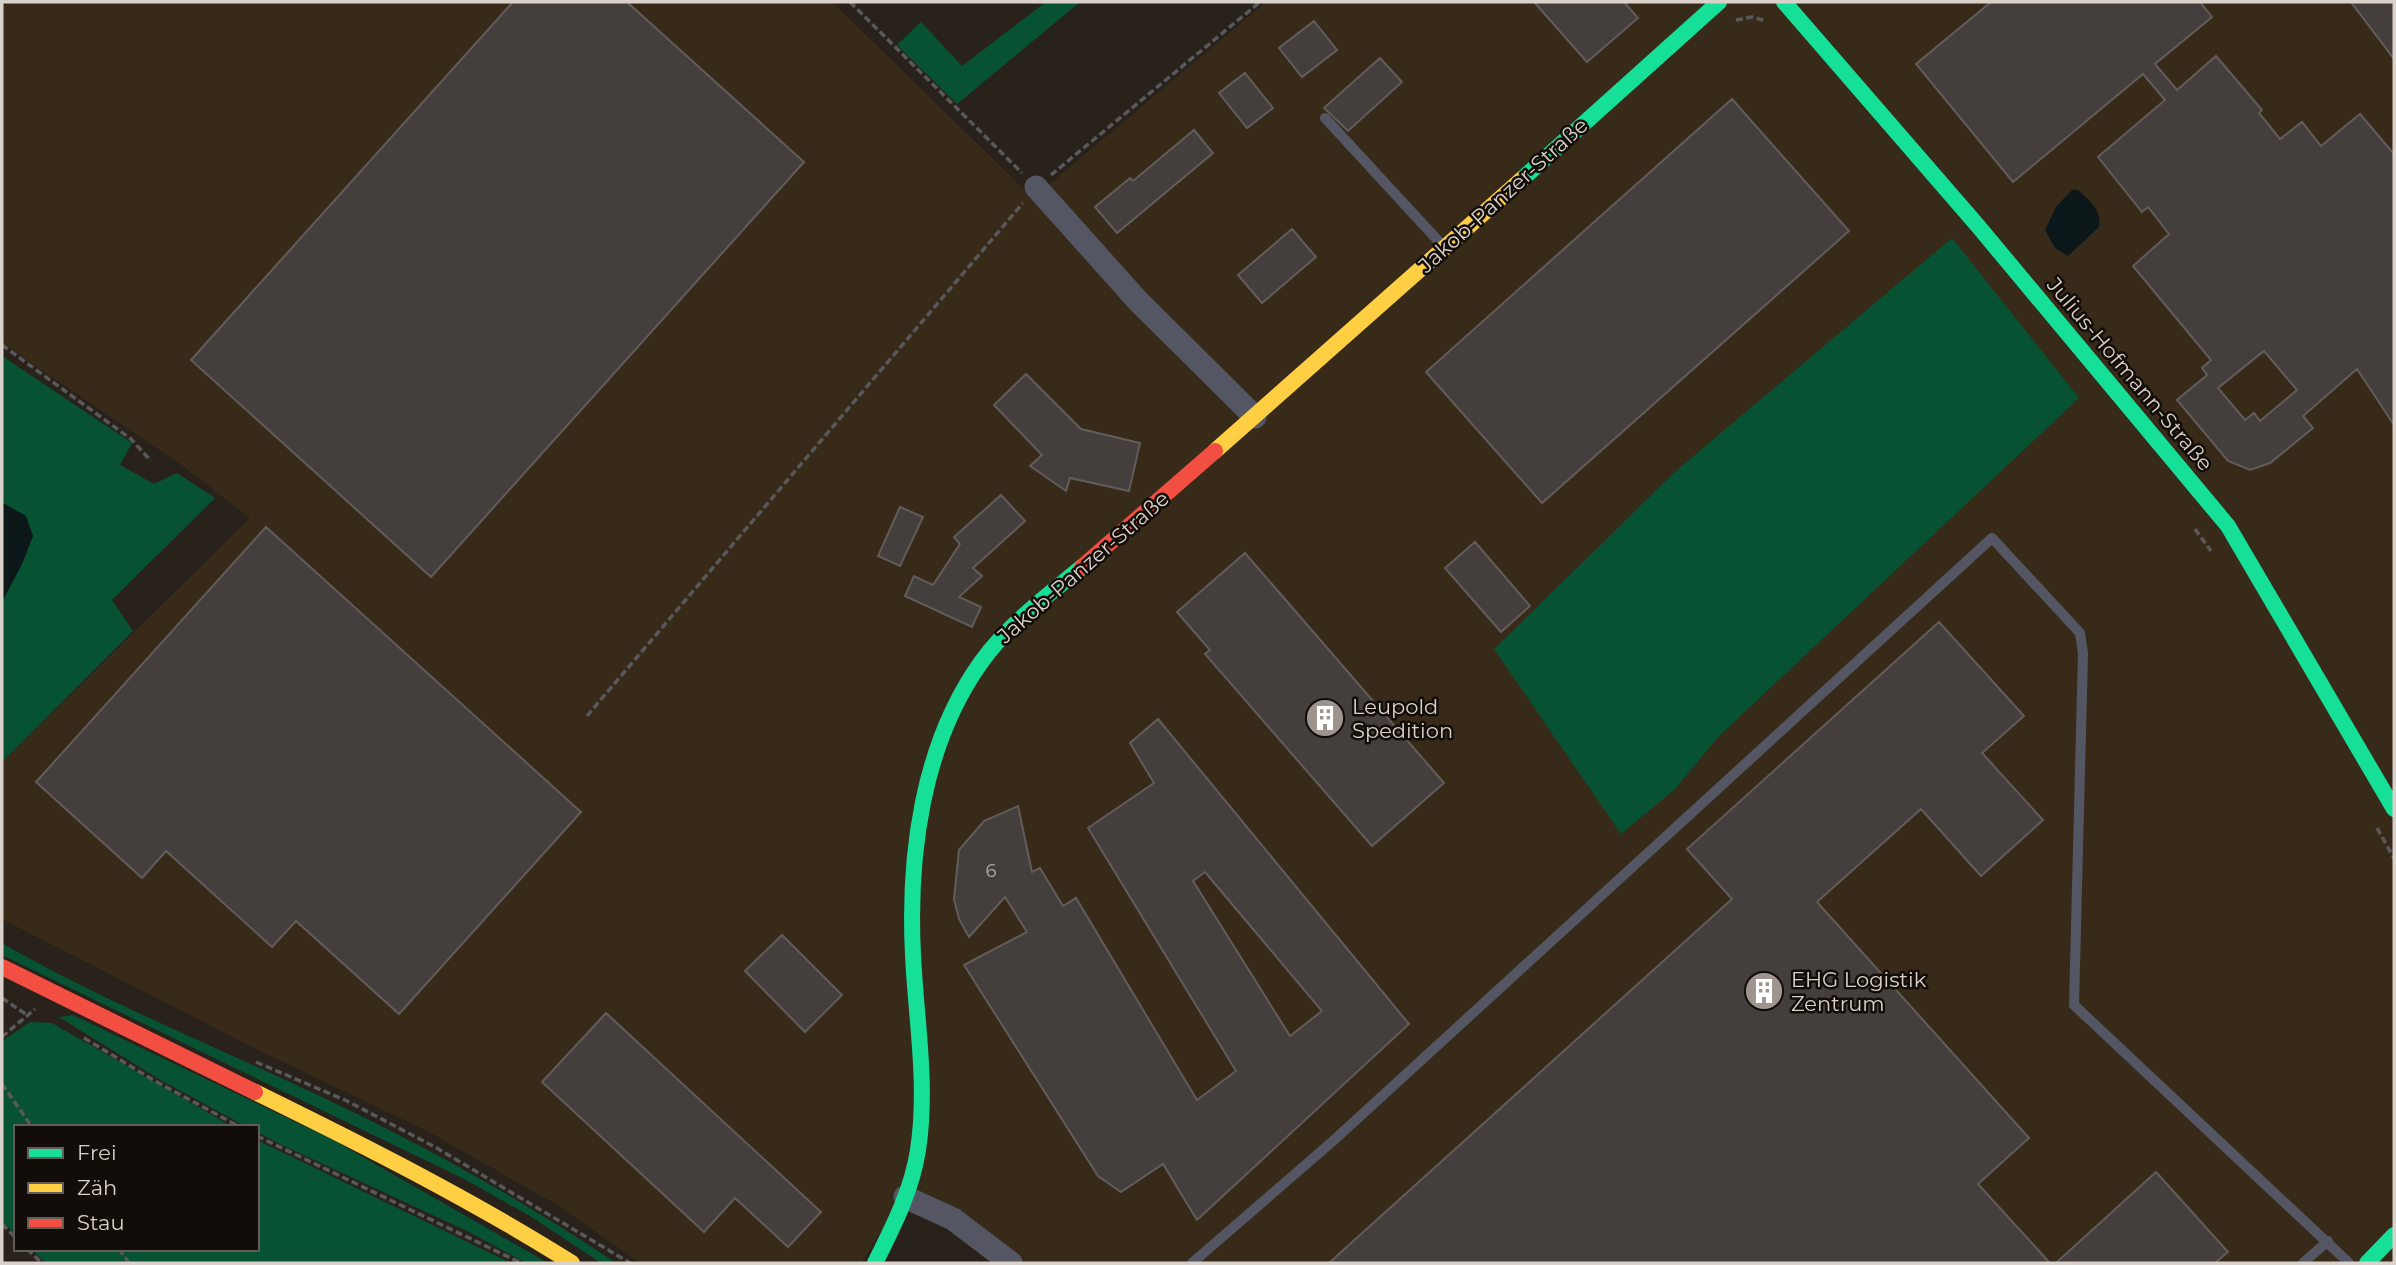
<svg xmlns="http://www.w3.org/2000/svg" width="2396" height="1265" font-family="Montserrat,sans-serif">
  <rect width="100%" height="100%" fill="#28221b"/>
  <path fill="#382a19" d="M2 2H832L1033 198 1266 2H2394V1263H1012L904 1196 861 1263H640L561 1207 427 1131 254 1048 2 919V762L250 518 183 466 2 343Z"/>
  <path fill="#075233" d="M1046 2H1080L957 104 897 45 921 22 962 66Z
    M1952 238 2079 398 1718 737 1675 789 1621 834 1494 649 1677 470Z
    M2 356 132 443 120 465 154 484 177 473 215 498 112 600 133 631 2 762Z
    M2 943C99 999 205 1042 307 1090 414 1140 519 1197 616 1263H601L530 1216 464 1179 2 955Z
    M73 1015 335 1141 548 1263H526L467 1231 280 1144 257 1132V1127H247L162 1081 59 1017Z
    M30 1022 52 1023 233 1127H16V1235L2 1221V1041Z
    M257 1140 511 1263H46L31 1249H257Z"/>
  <path fill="#0b1718" d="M2072 190H2078C2090 201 2102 210 2099 227L2068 256 2055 248 2045 230 2056 207Z
    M3 503 26 516 33 536 23 562 2 602Z"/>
  <path fill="#443e3d" stroke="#625c5b" stroke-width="2" fill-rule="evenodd" d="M513 2H627L804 162 431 577 191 360Z
    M1534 2H1624L1638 18 1587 62Z
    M1991 2H2200L2212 17 2155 64 2177 90 2216 56 2262 110 2259 113 2280 139 2302 122 2321 146 2360 114 2394 154V425L2357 369 2303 416 2313 428 2270 463 2250 470 2228 461 2177 400 2207 375 2202 368 2211 360 2133 266 2169 234 2148 207 2142 212 2098 157 2165 100 2143 74 2013 182 1916 64ZM2264 351 2297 390 2260 421 2254 413 2245 420 2218 388Z
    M2351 2H2394V59Z
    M1314 21 1337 50 1302 77 1279 48Z
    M1380 58 1402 82 1348 131 1324 108Z
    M1245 73 1273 108 1247 128 1219 93Z
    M1732 99 1849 231 1542 503 1426 372Z
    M1194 130 1213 153 1117 233 1095 207 1130 178 1133 181Z
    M1292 229 1316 257 1262 303 1238 275Z
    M1026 374 1081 429 1140 443 1129 491 1070 478 1066 491 1030 466 1042 455 994 405Z
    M1001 495 1025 521 973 568 982 576 959 597 981 607 972 627 905 596 914 576 933 585 960 544 954 537Z
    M900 507 923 517 900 566 878 556Z
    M266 527 581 812 399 1014 296 921 272 947 166 851 142 878 36 782Z
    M1475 542 1530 606 1501 632 1445 568Z
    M1245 553 1444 783 1372 846 1205 654 1210 650 1177 612Z
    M1939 622 2024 716 1982 753 2043 820 1981 876 1921 809 1817 902 2029 1138 1978 1184 2050 1263H1329L1732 899 1687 849Z
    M1158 719 1409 1024 1197 1220 1163 1164 1121 1192 1098 1176 964 965 1027 932 1005 897 969 937 959 919 954 899 959 850 984 821 1018 806 1032 872 1040 868 1063 906 1076 898 1197 1100 1236 1071 1088 828 1154 783 1130 743ZM1205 872 1322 1011 1290 1036 1193 881Z
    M782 935 842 995 805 1032 745 971Z
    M606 1013 821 1212 788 1247 735 1198 704 1232 542 1082Z
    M2156 1172 2228 1252 2215 1263H2056Z"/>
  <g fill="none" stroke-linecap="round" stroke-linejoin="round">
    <path stroke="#59595c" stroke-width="3.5" stroke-dasharray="7 3.5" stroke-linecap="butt" d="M850 2 1022 173
      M1736 20 1752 17 1766 21
      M1051 175 1260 2
      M2 345 131 439 151 461
      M2195 529 2211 551
      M587 716 1023 203
      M2377 828 2394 858
      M2 998 27 1015
      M2 1037 35 1009
      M84 1038 155 1081 240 1127
      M256 1062 347 1101 435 1147 630 1263
      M2 1084 32 1127
      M257 1136 519 1262
      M2 1224 16 1238
      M27 1249 42 1263
      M119 1249 129 1263"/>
    <path stroke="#545763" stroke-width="10" d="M1325 118 1443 246
      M1192 1263 1333 1141 1992 538 2080 633 2083 653 2074 1005 2349 1263
      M2303 1263 2328 1241"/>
    <path stroke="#545763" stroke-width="23" d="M1036 187 1138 301 1255 417
      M905 1197 953 1219 1011 1263"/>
    <path stroke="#16e098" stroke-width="16" d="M1784 2 1978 226 2228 526 2394 809
      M1521 180 1719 2
      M875 1263C893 1227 912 1190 918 1150 928 1085 916 1020 913 955 908 855 922 744 982 661 1009 624 1047 596 1082 567
      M2367 1263 2394 1235"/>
    <path stroke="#ffcf43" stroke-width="16" d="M1215 451 1521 180
      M255 1092C363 1145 470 1199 572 1263"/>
    <path stroke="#f24e42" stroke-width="16" d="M1082 567 1215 451
      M2 967 255 1092"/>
  </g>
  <defs>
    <g id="building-disc" transform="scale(2.0125)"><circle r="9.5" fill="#9c948d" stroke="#120d08"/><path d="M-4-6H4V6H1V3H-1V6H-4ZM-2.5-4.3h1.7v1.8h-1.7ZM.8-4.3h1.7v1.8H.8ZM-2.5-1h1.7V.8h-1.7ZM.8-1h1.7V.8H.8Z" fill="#fff"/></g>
  </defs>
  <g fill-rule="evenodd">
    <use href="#building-disc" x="1325" y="718"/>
    <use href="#building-disc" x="1764" y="991"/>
  </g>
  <g text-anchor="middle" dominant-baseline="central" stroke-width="5" stroke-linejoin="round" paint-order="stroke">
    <g font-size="18" fill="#b4ada7">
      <text x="991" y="871">6</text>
    </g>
    <g font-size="21" fill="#dad2ca" stroke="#120d08">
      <text transform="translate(1503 195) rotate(-42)">Jakob-Panzer-Straße</text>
      <text transform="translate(2130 374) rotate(50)">Julius-Hofmann-Straße</text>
      <text transform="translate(1083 567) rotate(-41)">Jakob-Panzer-Straße</text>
    </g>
    <g font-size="21" fill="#dad2ca" stroke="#120d08" text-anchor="start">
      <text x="1352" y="706">Leupold<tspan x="1352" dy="24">Spedition</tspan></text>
      <text x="1791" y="979">EHG Logistik<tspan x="1791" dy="24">Zentrum</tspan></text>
    </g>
  </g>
  <rect width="2396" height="1265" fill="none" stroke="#dad2ca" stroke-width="7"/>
  <rect x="14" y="1125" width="245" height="126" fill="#120d08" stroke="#625c56" stroke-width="2"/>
  <rect x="28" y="1148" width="35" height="10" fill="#16e098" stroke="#625c56" stroke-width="2"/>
  <text x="77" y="1160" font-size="21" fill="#dad2ca">Frei</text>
  <rect x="28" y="1183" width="35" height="10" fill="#ffcf43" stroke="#625c56" stroke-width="2"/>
  <text x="77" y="1195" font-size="21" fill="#dad2ca">Zäh</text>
  <rect x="28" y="1218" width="35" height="10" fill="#f24e42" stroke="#625c56" stroke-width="2"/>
  <text x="77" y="1230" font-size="21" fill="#dad2ca">Stau</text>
</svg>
